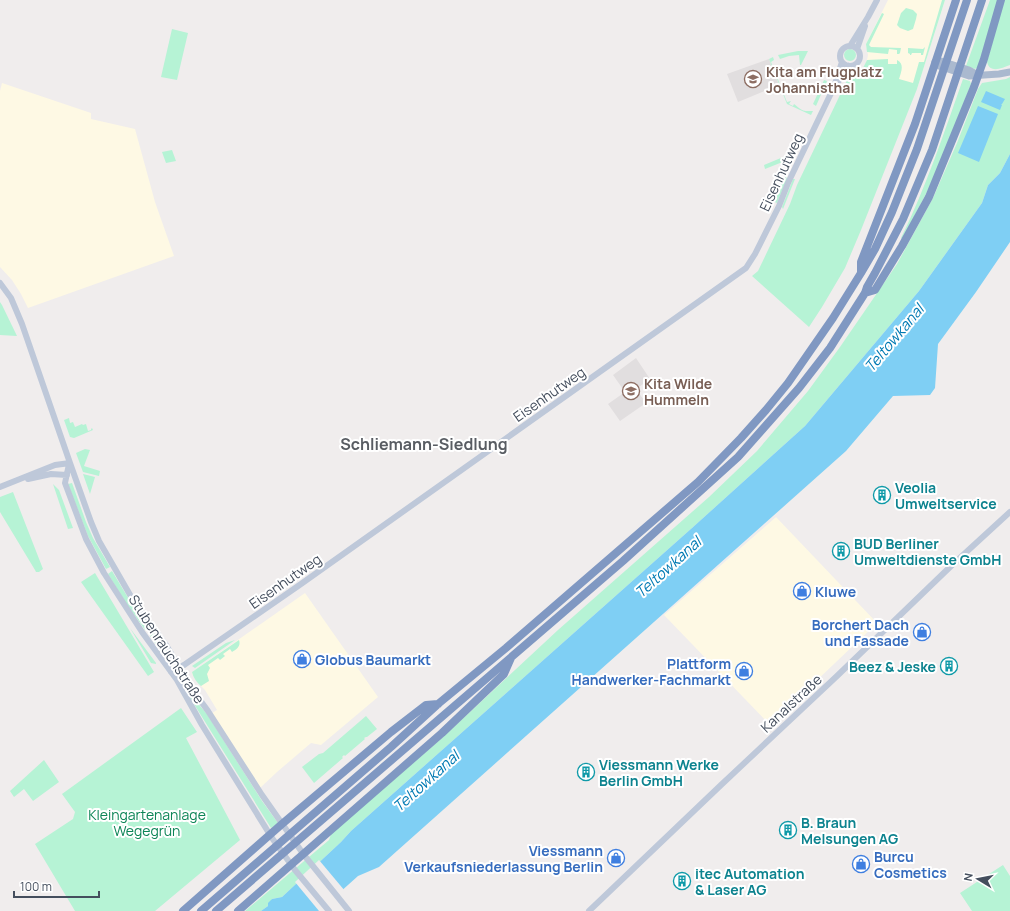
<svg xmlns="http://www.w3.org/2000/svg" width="1010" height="911" font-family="Manrope,sans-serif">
  <rect width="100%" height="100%" fill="#f0eded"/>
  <path fill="#fef9e4" d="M888 0H945L917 89 865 65 867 60 868 55 866 44Z
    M2 83 91 113V119L135 129 155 202 174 256 28 308 21 294 12 280 0 267V91Z
    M776 517 877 623 770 725 664 615Z
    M305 593 378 697 321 745 311 743 277 772 260 788 212 713 217 710 205 690 198 683 192 674V672Z"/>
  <path fill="#e1dedf" d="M769 59 779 85 738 102 727 74Z
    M636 358 650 379 636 389 646 403 620 421 608 404 625 392 613 375Z"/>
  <path fill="#b6f3d5" d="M942 0H945L917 89 861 230 845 268 822 307 809 327 752 276 758 271 790 204 797 185 849 76 863 68 867 60 888 59V64H897V60C905 64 901 72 899 79L913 83 919 62H924Z
    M990 0H998L978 67 975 69 966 66Z
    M1004 0H1010V65C1002 68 990 74 987 62Z
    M906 8 913 10 917 14 916 19 913 29 908 31 900 28 897 25 901 13Z
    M882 13 884 14 869 45 871 47 901 48 900 53 899 54H897V50L889 49 888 54 867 52 866 44Z
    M172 29 188 33 177 80 161 77Z
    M925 47 923 55H921V53H912L911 55H910V54L908 53V48L923 49Z
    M844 55a6 6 0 1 1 12 0a6 6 0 1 1-12 0Z
    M798 51H808L801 65H800L799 55 789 56 780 59 778 55Z
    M773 57 774 60 771 62 787 102 791 101 789 104 793 106 794 104C796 105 797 107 799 108 803 112 808 111 813 111L811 115 787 104 769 59Z
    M1010 77V154L1000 173 988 185 982 203 919 291 805 426 692 528 351 831 341 842 282 897 272 899 268 906 261 911H245L329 840 331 834 441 739 558 630 709 497 757 451 808 391 840 347 897 264 933 198 957 143 978 89 982 83 1006 79Z
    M963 79 970 81 971 84 943 156 927 192 902 239 901 238C926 187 944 133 963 79Z
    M824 80 827 81 816 106 813 104Z
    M172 150 176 161 166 163 162 152Z
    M788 155 791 156 790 159 765 169 764 165Z
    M785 176 787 179 777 203 773 201Z
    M793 179H795L783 209 782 207Z
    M0 302 2 305 17 336 0 335Z
    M69 418 70 423 73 422 75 427 82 424 83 425 86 424 88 431 91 430V429L92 428 93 430 74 438 70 437 64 420Z
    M85 449 90 450 84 466 100 471 99 476 83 472 76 453Z
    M83 474 95 477 90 494Z
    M72 483 86 522 93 538 110 567 106 569 88 536 68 484Z
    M53 484 59 490 73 528 68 529Z
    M13 492 43 569 39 572H36L35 570 0 512V497Z
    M112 571 130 601 150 627 149 631 145 630 126 603 108 574Z
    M95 573 154 672 148 676 81 582Z
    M130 628 156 663V664L151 663Z
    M154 633 169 655 165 657 150 636Z
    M235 640 195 668 192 666 226 643Z
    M239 640C241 646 237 649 232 652L230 649 223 654 225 656 220 660 218 658 208 665 210 668 207 674 209 681 201 686C197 683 193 677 192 672Z
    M182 680 194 699 207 714 262 801 278 823 271 828 189 696 180 681Z
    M181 708 197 732 186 738 240 840 155 911H75L35 844 73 819 75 812 62 794Z
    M366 716 377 729 367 737H366L364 738 365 739 345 756 344 755 342 757 343 758 314 783 302 767 319 754 323 753Z
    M44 760 59 782 33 801 24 789 14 797 10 791Z
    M1003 865 1010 876V911H972L960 893Z"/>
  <path fill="#7fcff4" d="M986 91 1005 99 1002 104H1001L1002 105 1000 110 981 102Z
    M978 106 998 114 979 162 958 153Z
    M1010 154V242L976 292 938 344 935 388 930 395 893 396 846 451 379 867 358 876 319 911H261L268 906V903L272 899 282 897 341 842 351 831 692 528 805 426 919 291 982 203 988 185 1000 173Z"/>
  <path fill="#f0eded" d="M319 860 345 891 322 911H319L295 882Z"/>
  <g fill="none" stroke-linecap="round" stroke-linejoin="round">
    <path stroke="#bec8d9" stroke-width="6" d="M850 46 868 17 877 0
      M840 56a10 10 0 1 1 20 0a10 10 0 1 1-20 0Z
      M857 49 865 26
      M838 82 849 66
      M0 283 11 298 22 324 70 463 91 522 99 541 133 600 166 645 197 696 208 711 262 795 304 855 349 911
      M69 464 65 483 86 539 104 573 142 632 177 680 202 725 272 838 295 870 329 911
      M28 479 51 474 67 475
      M0 487 55 465 70 463
      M171 672 184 665 301 584 746 268 755 254 779 206 788 183 834 87 842 62
      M589 911 721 785 837 676 950 567 1010 512"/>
    <path stroke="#aab9cf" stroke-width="7" d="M941 61 969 70 978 75
      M935 62 939 66 969 76 999 74 1010 72"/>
    <path stroke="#8098c2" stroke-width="8" d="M861 272V262L915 124 956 0
      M865 293 875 290 902 246 929 197 974 87 984 59 1001 0
      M183 911 282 824 391 732 426 705 438 704
      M201 911 391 747 438 704 506 648 698 482 741 438 766 410 788 383 833 318 861 273 875 249 892 212 917 149 967 0
      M216 911 623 561 738 457 799 388 830 348 865 293 867 287 875 273 903 219 932 150 982 0
      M238 911 442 733 504 674 511 658"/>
  </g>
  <defs>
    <g id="school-ring" transform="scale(0.9)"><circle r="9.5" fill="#fff" stroke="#8d6e63" stroke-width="1.5"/><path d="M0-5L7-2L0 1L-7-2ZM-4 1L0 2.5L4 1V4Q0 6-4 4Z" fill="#8d6e63"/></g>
    <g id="building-ring" transform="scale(0.9)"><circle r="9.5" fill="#fff" stroke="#0f9aa8" stroke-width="1.5"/><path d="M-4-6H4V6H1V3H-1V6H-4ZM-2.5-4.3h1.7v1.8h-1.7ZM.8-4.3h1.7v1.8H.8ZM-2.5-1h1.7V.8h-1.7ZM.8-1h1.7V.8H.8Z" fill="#0f9aa8"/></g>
    <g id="shop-ring" transform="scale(0.9)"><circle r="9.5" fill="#fff" stroke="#3f7fe0" stroke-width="1.5"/><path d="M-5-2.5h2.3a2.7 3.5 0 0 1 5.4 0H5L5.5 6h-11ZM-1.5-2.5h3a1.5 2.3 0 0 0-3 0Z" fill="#3f7fe0"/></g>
  </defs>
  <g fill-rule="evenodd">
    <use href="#school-ring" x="753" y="79"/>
    <use href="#school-ring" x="631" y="391"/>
    <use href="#building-ring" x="882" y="495"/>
    <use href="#building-ring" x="841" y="551"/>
    <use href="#shop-ring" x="802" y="591"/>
    <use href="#shop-ring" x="922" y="632"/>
    <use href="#shop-ring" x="302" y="659"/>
    <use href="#building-ring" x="949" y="666"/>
    <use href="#shop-ring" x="744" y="671"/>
    <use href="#building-ring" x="586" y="772"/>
    <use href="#building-ring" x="788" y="830"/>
    <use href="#shop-ring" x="616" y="858"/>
    <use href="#shop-ring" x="861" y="864"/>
    <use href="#building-ring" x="682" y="881"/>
  </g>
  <g text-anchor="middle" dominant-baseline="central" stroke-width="4" stroke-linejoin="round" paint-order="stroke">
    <g font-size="14" font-weight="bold" fill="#785e54" stroke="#fff" text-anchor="start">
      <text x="766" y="71">Kita am Flugplatz<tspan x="766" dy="16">Johannisthal</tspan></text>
      <text x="644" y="383">Kita Wilde<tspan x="644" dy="16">Hummeln</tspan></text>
    </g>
    <g font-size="14" fill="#444e5d" stroke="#fff">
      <text transform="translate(781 172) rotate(-65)">Eisenhutweg</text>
      <text transform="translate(549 394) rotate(-35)">Eisenhutweg</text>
      <text transform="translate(285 581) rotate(-35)">Eisenhutweg</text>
      <text transform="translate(167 649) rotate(57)">Stubenrauchstraße</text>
      <text transform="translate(791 703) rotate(-43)">Kanalstraße</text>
    </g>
    <g font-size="14" font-weight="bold" fill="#0d838f" stroke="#fff" text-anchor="start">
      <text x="895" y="487">Veolia<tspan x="895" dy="16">Umweltservice</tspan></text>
      <text x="854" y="543">BUD Berliner<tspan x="854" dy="16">Umweltdienste GmbH</tspan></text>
      <text x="936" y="666" text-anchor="end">Beez &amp; Jeske</text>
      <text x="599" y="764">Viessmann Werke<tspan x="599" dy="16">Berlin GmbH</tspan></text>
      <text x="801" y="822">B. Braun<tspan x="801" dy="16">Melsungen AG</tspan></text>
      <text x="695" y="873">itec Automation<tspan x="695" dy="16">&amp; Laser AG</tspan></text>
    </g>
    <g font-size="14" font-weight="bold" fill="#366cbe" stroke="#fff" text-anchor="start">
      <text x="815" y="591">Kluwe</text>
      <text x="909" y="624" text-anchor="end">Borchert Dach<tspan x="909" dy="16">und Fassade</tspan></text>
      <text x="315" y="659">Globus Baumarkt</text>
      <text x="731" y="663" text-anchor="end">Plattform<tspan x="731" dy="16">Handwerker-Fachmarkt</tspan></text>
      <text x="603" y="850" text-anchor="end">Viessmann<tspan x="603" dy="16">Verkaufsniederlassung Berlin</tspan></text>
      <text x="874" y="856">Burcu<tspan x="874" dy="16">Cosmetics</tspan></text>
    </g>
    <g font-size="14" fill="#0d8557" stroke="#fff">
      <text x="147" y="814">Kleingartenanlage<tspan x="147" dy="16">Wegegrün</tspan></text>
    </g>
    <g font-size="15" font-style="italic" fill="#007ab3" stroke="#fff">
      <text transform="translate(894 338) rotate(-50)">Teltowkanal</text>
      <text transform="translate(668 567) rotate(-42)">Teltowkanal</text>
      <text transform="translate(426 781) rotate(-42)">Teltowkanal</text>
    </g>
    <g font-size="16" font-weight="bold" fill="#595d63" stroke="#fff">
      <text x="424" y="444">Schliemann-Siedlung</text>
    </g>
  </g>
  <g transform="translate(978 879) rotate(280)" stroke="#ffffff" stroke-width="3" paint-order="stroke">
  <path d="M0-3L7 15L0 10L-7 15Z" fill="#444e5d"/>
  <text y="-6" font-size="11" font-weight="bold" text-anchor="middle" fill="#444e5d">N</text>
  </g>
  <path d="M14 891v6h85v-6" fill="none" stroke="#444e5d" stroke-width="2"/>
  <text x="20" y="891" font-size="12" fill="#444e5d" stroke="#ffffff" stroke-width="3" paint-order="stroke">100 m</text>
</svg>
